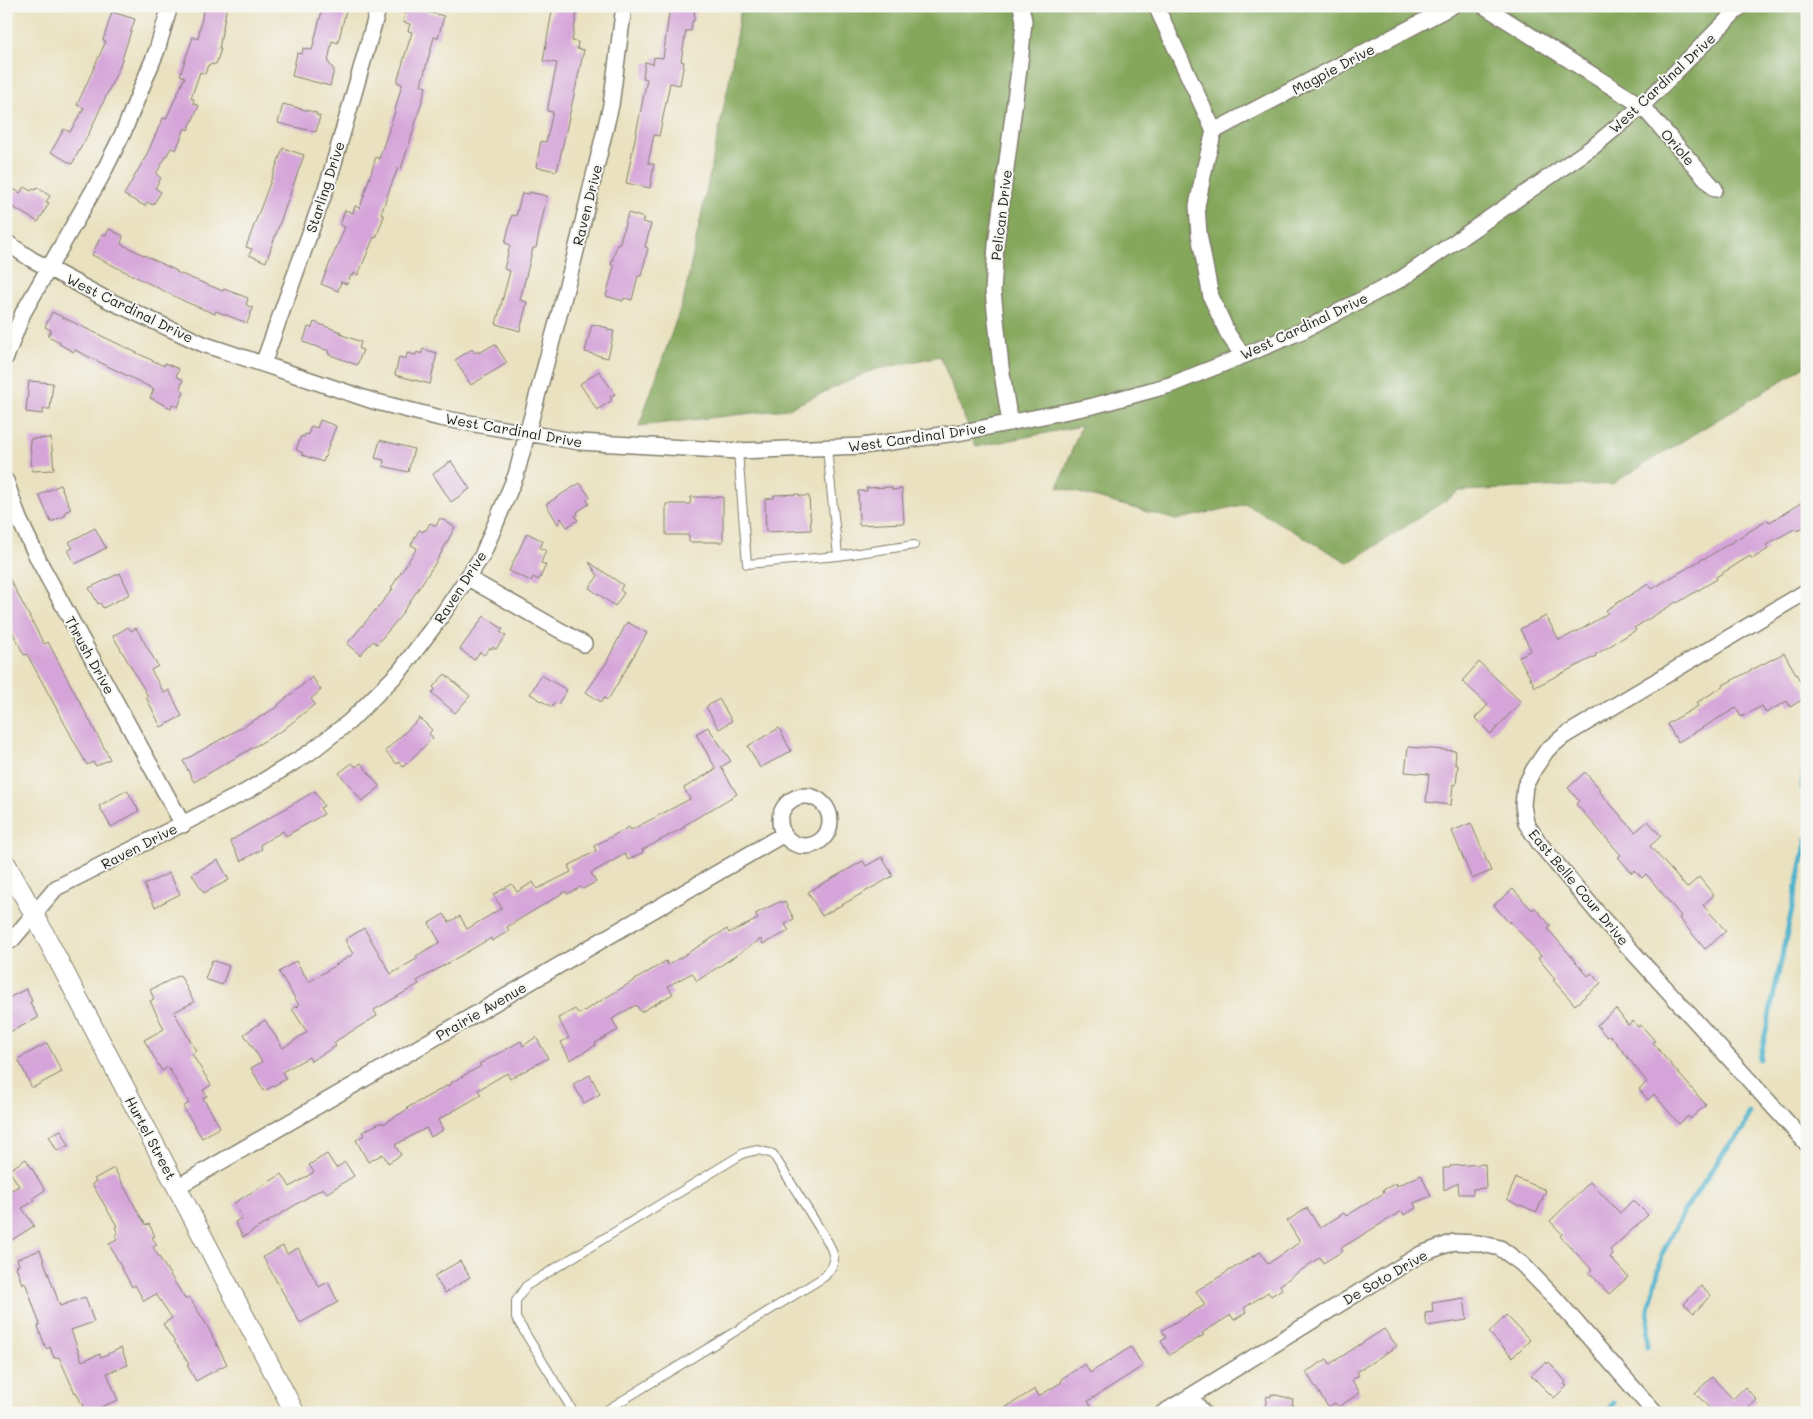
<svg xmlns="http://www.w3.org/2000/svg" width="1813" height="1419" font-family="Mali,sans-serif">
  <rect width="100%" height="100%" fill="#f6f6f2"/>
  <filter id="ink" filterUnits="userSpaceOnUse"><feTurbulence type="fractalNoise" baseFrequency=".02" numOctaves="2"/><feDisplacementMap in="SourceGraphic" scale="10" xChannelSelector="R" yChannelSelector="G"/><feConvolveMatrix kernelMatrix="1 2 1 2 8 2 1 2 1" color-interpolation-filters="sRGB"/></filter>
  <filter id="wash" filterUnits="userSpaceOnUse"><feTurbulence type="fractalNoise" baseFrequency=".0096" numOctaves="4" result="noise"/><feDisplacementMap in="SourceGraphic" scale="20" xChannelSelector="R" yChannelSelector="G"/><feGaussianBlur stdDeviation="1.12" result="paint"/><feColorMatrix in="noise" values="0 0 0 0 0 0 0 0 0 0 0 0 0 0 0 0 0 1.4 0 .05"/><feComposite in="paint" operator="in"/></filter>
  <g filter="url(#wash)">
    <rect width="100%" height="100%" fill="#e9e1bf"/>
    <path fill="#84a75c" stroke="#50623c" d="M741 6H1807V365L1612 484 1460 491 1349 563 1246 504 1176 520 1058 487 1081 426 976 447 940 356 873 370 787 409 639 426 684 298 728 87Z"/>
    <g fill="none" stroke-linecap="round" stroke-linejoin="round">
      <path stroke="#4db2cc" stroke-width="5" d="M1807 746 1802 787 1807 802
        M1760 1059 1807 839
        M1647 1347 1649 1309 1663 1252 1684 1211 1727 1148 1743 1130 1749 1112
        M1606 1413 1614 1402"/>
    </g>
    <g id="blocks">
      <path fill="#d5a5d9" d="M204 6H227L219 49H221L216 64 208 65 205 74 200 72 191 98 194 99 193 103 199 106 188 130 185 128 176 150 171 148 156 174 161 178 155 188 161 192 153 205 147 202 145 206 124 195 146 156 163 118 166 119 185 77 180 75 193 37 198 39Z
        M323 6H347L338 43 332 41 328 62 334 70 330 86 292 76 297 53 302 54 303 48 312 50Z
        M553 6H578L572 41 578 42 577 49 584 50 557 171 536 167 541 141 546 142 553 112 547 111 557 63 543 61Z
        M670 6H695L694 21H692L691 31H686L681 61 684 62 680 85 670 83 659 136 654 135 648 163 654 164 650 188 626 183 647 79 643 78 645 62 653 64 654 57 663 58Z
        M407 7 444 16 438 38 434 37 421 85 426 87 412 135 401 169 398 168 390 188 381 214 384 216 376 238 374 237 358 275 354 273 353 276 351 275 347 284 341 282 338 291 321 284 345 227 340 225 345 210 353 213 355 206 360 208 376 157 379 159 394 114 402 84 397 82 412 32 408 31 410 24 403 22Z
        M112 12 135 19 119 68 90 131 72 164 51 152 64 129 70 132 84 108 77 105 106 41 103 40Z
        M283 104 317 113 316 115 320 116 316 132 278 123Z
        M283 148 304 155 266 262 249 255 252 249 246 247Z
        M24 187 31 191 33 189 35 190 37 187 50 196 46 202 49 203 38 222 6 203V197L12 188 20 193Z
        M529 192 547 196 536 248H533L520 300 527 302 520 331 496 324 510 271 504 269 510 245 505 243 512 215 516 216 522 193 529 194Z
        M628 213 644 218 642 222 651 224 645 247 648 248 641 276H638L632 300 624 298 623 301 606 296 614 266 611 265 617 244 619 245Z
        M109 229 123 236 121 244 177 271 176 272 223 291 224 289 248 298 246 305 253 308 247 323 216 311 215 314 186 302 92 255 102 234 106 235Z
        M52 312 164 366 165 363 179 369 176 376 183 380 180 388 184 392 178 407 172 404 171 408 150 398 154 389 75 350 74 352 59 344 60 342 48 336 51 330 45 327Z
        M314 322 341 332 340 334 361 342 359 349 363 350 357 365 328 354 329 351 303 342 308 327 312 328Z
        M592 324 608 328V330L614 331 608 358 585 352Z
        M495 344 507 363 471 385 455 360 472 349 475 353 478 351 479 353Z
        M423 349 437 353 430 384 395 375 399 357 406 359 407 353 416 355 417 352 421 354Z
        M599 371 615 394 610 397 612 400 597 410 580 384Z
        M29 381 53 383 50 409H43V414L26 412Z
        M320 420 336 426 323 462 302 455 303 453 296 450 301 436 304 437 305 434 308 435 311 426 317 428Z
        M51 438 54 470 32 471 30 439Z
        M380 440 414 449 408 472 383 466 384 460 375 458Z
        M451 461 470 489 451 502 433 474Z
        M580 483 590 497 587 500 589 504 577 512 578 514 575 516 578 520 567 527 561 518 558 524 546 504Z
        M60 485 71 509 65 512 66 515 51 522 39 495Z
        M892 487V490L902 489 904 523 859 525 858 491H867L866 488Z
        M799 494V496H809L811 530 766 532 765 499 774 498V495Z
        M691 497H723V542H689V535H666V504H690Z
        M1807 499V525L1797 531 1796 528 1766 545 1768 549 1752 559 1750 556 1716 577 1717 579 1677 603 1676 602 1634 628 1636 630 1595 655 1596 656 1535 687 1519 657 1531 650 1520 629 1546 616 1559 640 1582 629 1608 613 1606 610 1648 584 1652 589 1704 558V559L1768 520 1770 522Z
        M440 518 455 527 438 559 399 618 377 644 373 641 360 655 347 644 393 589 391 588 417 548 411 545 419 530 423 532 424 530H426L430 523 436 526Z
        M95 528 106 548 75 564 68 550 73 548 69 542Z
        M527 533 543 541 540 548 546 550 541 563 546 565 539 580 533 577 531 581 509 571Z
        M589 562 623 585 620 590 624 593 615 606 589 588 598 576Z
        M6 572 44 644 48 642 110 759 96 766 93 762 87 765 27 654 24 655 6 619Z
        M120 573 130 594 103 608 100 603 98 604 89 588Z
        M484 616 503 629 500 632 506 636 496 649 493 647 492 649 490 648 484 655 480 652 474 660 460 649Z
        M627 622 647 633 608 700 604 698 601 702 586 692 605 665Z
        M128 627 131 631 136 628 158 666 151 670 164 693 169 690 182 716 161 727 146 697 148 696 113 636Z
        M1784 653 1807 693V697L1790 707 1787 701 1766 713 1762 706 1741 717 1736 708 1678 742 1667 724 1698 706 1696 703 1724 686 1723 685Z
        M1479 662 1521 702 1491 734 1475 718 1488 705 1462 681Z
        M445 674 470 696 455 713 432 693 435 689 433 687Z
        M541 675 567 690 558 704 555 702 552 707 530 694Z
        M312 677 321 690 311 699 315 704 283 730 194 782 183 761 279 706 278 705Z
        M719 699 732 721 719 729 706 707Z
        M420 718 432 730 429 733 433 738 403 767 399 762 397 764 385 751Z
        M708 727 731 761 721 767 737 794 683 826 685 827 642 850 643 852 628 860 625 854 591 873 596 882 583 889 581 887 567 894 566 891 507 927 509 931 492 941 491 938 417 981 419 984 374 1010 377 1016 339 1039 334 1043 336 1046 311 1061 309 1057 282 1072 286 1079 264 1091 251 1068 262 1062 244 1034 265 1020 283 1048 307 1032 292 1009 299 1005 279 972 296 961 309 982 353 954 345 940 364 928 391 974 418 958 416 956 440 942 429 923 444 914 449 922 460 916 467 929 502 908 493 895 512 884 517 892 533 882 537 889 571 872 568 866 596 851 594 846 629 827 631 830 690 799 684 788 716 769 696 734Z
        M779 728 791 751 760 768 748 746Z
        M1408 747 1456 751 1455 764 1458 765 1456 785 1453 784 1451 805 1426 802 1429 774 1405 772Z
        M352 763 356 767 361 763 380 787 362 801 339 773Z
        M1585 772 1600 789 1598 790 1635 832 1648 821 1661 836 1650 846 1687 888 1699 877 1714 895 1703 905 1726 931 1705 949 1679 918 1681 916 1646 874 1642 878 1635 870 1632 873 1618 857 1621 855 1576 804 1579 801 1568 788Z
        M127 790 139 811 111 827 99 806Z
        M315 791 324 806 320 808 324 814 286 836 283 831 260 845 262 849 241 861 230 841Z
        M1471 823 1491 871 1472 879 1452 831Z
        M882 857 893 876 822 916 808 892 863 861 866 866Z
        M218 860 229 880 204 893 192 874Z
        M169 873 180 894 155 907 144 885Z
        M1513 889 1532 910 1535 908 1551 926 1548 929 1588 976 1591 973 1601 983 1575 1005 1553 980 1555 979 1552 975 1538 958 1541 956 1510 921 1509 923 1494 905Z
        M779 902H785L794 919 785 924 789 931 763 944 761 939 697 981 692 973 668 986 673 994 641 1012 636 1005 612 1019 618 1030 595 1043 596 1045 570 1060 561 1042 569 1038 558 1018 575 1009 579 1014 666 961 668 965 727 929 729 933 758 919 755 914Z
        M212 960 229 966 222 985 205 979Z
        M180 975 194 1002 174 1012 196 1051 192 1054 211 1085 203 1090 207 1096 203 1098 220 1127 202 1138 183 1107 189 1103 168 1067 162 1071 144 1040 164 1029 150 1001 154 999 150 990Z
        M26 989 32 1001 30 1002 38 1018 6 1034V999Z
        M1616 1009 1628 1025 1633 1021 1638 1027 1641 1025 1655 1041 1653 1042 1661 1053 1706 1105 1690 1119 1688 1116 1679 1124 1654 1094 1648 1100 1639 1089 1647 1082 1610 1035 1607 1037 1597 1025Z
        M536 1037 548 1058 510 1079 507 1073 478 1090 481 1095 438 1120 443 1130 431 1137 426 1128 395 1145 401 1155 388 1163 383 1154 368 1162 356 1140 364 1135 362 1132 382 1122 383 1124 408 1109 407 1108 452 1083V1082L481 1066 479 1064 505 1050 521 1041 523 1046Z
        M47 1043 62 1072 32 1088 18 1059Z
        M590 1075 600 1094 584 1103 573 1084Z
        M61 1130 69 1145 57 1151 49 1136Z
        M327 1154 336 1168 345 1162 354 1176 327 1193 323 1188 243 1237 235 1222 242 1218 234 1203 282 1174 290 1187 314 1172 309 1165Z
        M26 1159 45 1190 33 1198 35 1201 22 1208 34 1226 10 1241 6 1231V1193L19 1186 9 1170Z
        M1485 1164 1486 1188 1473 1189V1194H1459L1458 1183 1444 1190 1443 1168H1450V1166Z
        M114 1168 139 1214 146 1225 149 1224 155 1236 152 1237 157 1245 153 1247 185 1299 189 1297 205 1322 227 1364 196 1381 187 1365 189 1364 163 1324 172 1318 156 1294 144 1301 135 1285 132 1287 109 1244 117 1240 115 1235 118 1233 115 1227 117 1226 92 1184 96 1181 94 1179Z
        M1421 1175 1431 1196 1414 1203 1416 1208 1404 1215 1402 1211 1341 1248 1343 1251 1323 1263 1320 1257 1280 1285 1282 1289 1271 1296 1268 1292 1244 1308 1246 1312 1234 1320 1231 1315 1202 1333 1204 1335 1169 1355 1161 1341 1166 1338 1162 1330 1205 1305 1196 1291 1260 1252 1268 1264 1300 1242 1287 1221 1307 1208 1320 1228 1344 1213 1346 1216 1384 1193 1383 1190 1396 1183 1397 1186Z
        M1516 1178 1546 1190 1537 1212 1520 1205 1519 1206 1507 1199Z
        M1590 1182 1620 1213 1633 1200 1648 1215 1610 1250 1613 1254 1610 1257 1628 1277 1609 1294 1589 1272 1592 1270 1560 1236 1562 1234 1550 1221Z
        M283 1246 287 1254 298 1248 319 1287 328 1282 338 1302 300 1323 263 1257Z
        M40 1250 60 1306 85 1297 94 1322 71 1330 82 1361 100 1354 101 1357 121 1348 128 1365 107 1373 118 1400 86 1413 76 1392 75 1393 59 1357 54 1358 50 1347 46 1349 38 1326 40 1325 25 1282 22 1284 16 1266 19 1265 17 1259Z
        M460 1261 470 1277 445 1293 434 1276Z
        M1701 1286 1711 1295 1694 1313 1684 1304Z
        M1464 1298 1467 1320 1427 1326 1425 1313 1433 1312 1432 1303Z
        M1506 1315 1530 1340 1513 1357 1489 1333Z
        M1384 1329 1397 1346 1357 1372 1359 1375 1352 1380 1360 1393 1338 1407 1335 1403 1328 1407 1306 1372 1327 1359 1330 1364Z
        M1131 1347 1143 1366 1088 1401 1091 1406 1080 1413H997L1035 1389 1039 1396 1062 1382 1061 1379 1085 1364 1090 1373Z
        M1546 1362 1547 1364 1549 1362 1566 1382 1564 1384 1567 1386 1554 1398 1531 1375Z
        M1712 1377 1733 1399 1745 1387 1757 1400 1745 1411 1747 1413H1714L1695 1393Z
        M1271 1394 1293 1399 1291 1413H1264L1267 1396 1271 1397Z"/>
    </g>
  </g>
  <g filter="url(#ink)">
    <use href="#blocks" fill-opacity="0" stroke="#827e6e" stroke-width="1"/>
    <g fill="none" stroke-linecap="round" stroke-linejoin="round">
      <g stroke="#827e6e" stroke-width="10">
        <path id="service" d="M827 448 838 556
          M738 451 747 564 838 556 914 545
          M574 1413 516 1318V1301L526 1286 744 1153 758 1150 773 1154 828 1242C836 1258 837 1263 824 1277L602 1413"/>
      </g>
      <g stroke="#827e6e" stroke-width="18">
        <path id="minor" d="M1156 6 1214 131
          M1484 6 1642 106 1715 189
          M6 242 31 259 108 300 203 344 373 401 440 418 579 442 738 451 862 446 963 432 1093 406 1170 385 1243 356 1302 331 1401 279 1594 146 1642 106 1741 6
          M1243 356 1228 334 1211 297 1199 234 1197 206 1205 166 1214 131 1452 6
          M6 357 23 313 101 177 123 133 157 50 170 6
          M263 364 329 180 379 6
          M1010 423 1001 367 993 291 996 245 1021 54 1024 21 1021 6
          M6 481 19 519 40 563 183 825
          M468 578 584 644
          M1807 591 1564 736 1547 750 1534 769 1525 786 1523 805 1526 823 1540 844 1601 917 1807 1144
          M780 821a25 25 0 1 1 50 0a25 25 0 1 1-50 0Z
          M6 943 12 940 56 888 247 791 309 753 349 722 400 671 440 618 482 556 516 475 574 259 611 105 624 6
          M177 1187 366 1078 784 834
          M1191 1396 1203 1413
          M1163 1413 1421 1254 1454 1242 1478 1243 1500 1248 1522 1264 1553 1296 1655 1413"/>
      </g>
      <g stroke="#827e6e" stroke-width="21">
        <path id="tertiary" d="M6 864 34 914 295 1413"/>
      </g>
      <use href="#service" stroke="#fff" stroke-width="8"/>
      <use href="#minor" stroke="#fff" stroke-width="15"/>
      <use href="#tertiary" stroke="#fff" stroke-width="19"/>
    </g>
  </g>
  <g text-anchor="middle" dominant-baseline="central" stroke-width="4" stroke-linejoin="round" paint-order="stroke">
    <g font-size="14" fill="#1c1c1c" stroke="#f6f6f2">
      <text transform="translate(1333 69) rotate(-28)">Magpie Drive</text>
      <text transform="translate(1662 83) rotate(-43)">West Cardinal Drive</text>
      <text transform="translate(1678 147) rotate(49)">Oriole</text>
      <text transform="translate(325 187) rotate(-72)">Starling Drive</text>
      <text transform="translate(587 205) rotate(-76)">Raven Drive</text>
      <text transform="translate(1001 215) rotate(-83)">Pelican Drive</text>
      <text transform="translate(130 308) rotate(26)">West Cardinal Drive</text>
      <text transform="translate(1304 326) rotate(-25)">West Cardinal Drive</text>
      <text transform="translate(514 430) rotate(10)">West Cardinal Drive</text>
      <text transform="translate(917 437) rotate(-8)">West Cardinal Drive</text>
      <text transform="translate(460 587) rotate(-57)">Raven Drive</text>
      <text transform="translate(90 655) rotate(61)">Thrush Drive</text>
      <text transform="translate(139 846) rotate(-27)">Raven Drive</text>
      <text transform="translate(1579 887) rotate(50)">East Belle Cour Drive</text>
      <text transform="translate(481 1011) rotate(-30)">Prairie Avenue</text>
      <text transform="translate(151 1138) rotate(62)">Hurtel Street</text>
      <text transform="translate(1385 1277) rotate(-30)">De Soto Drive</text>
    </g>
  </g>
  <rect width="1813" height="1419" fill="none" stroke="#f6f6f2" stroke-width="25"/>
</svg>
